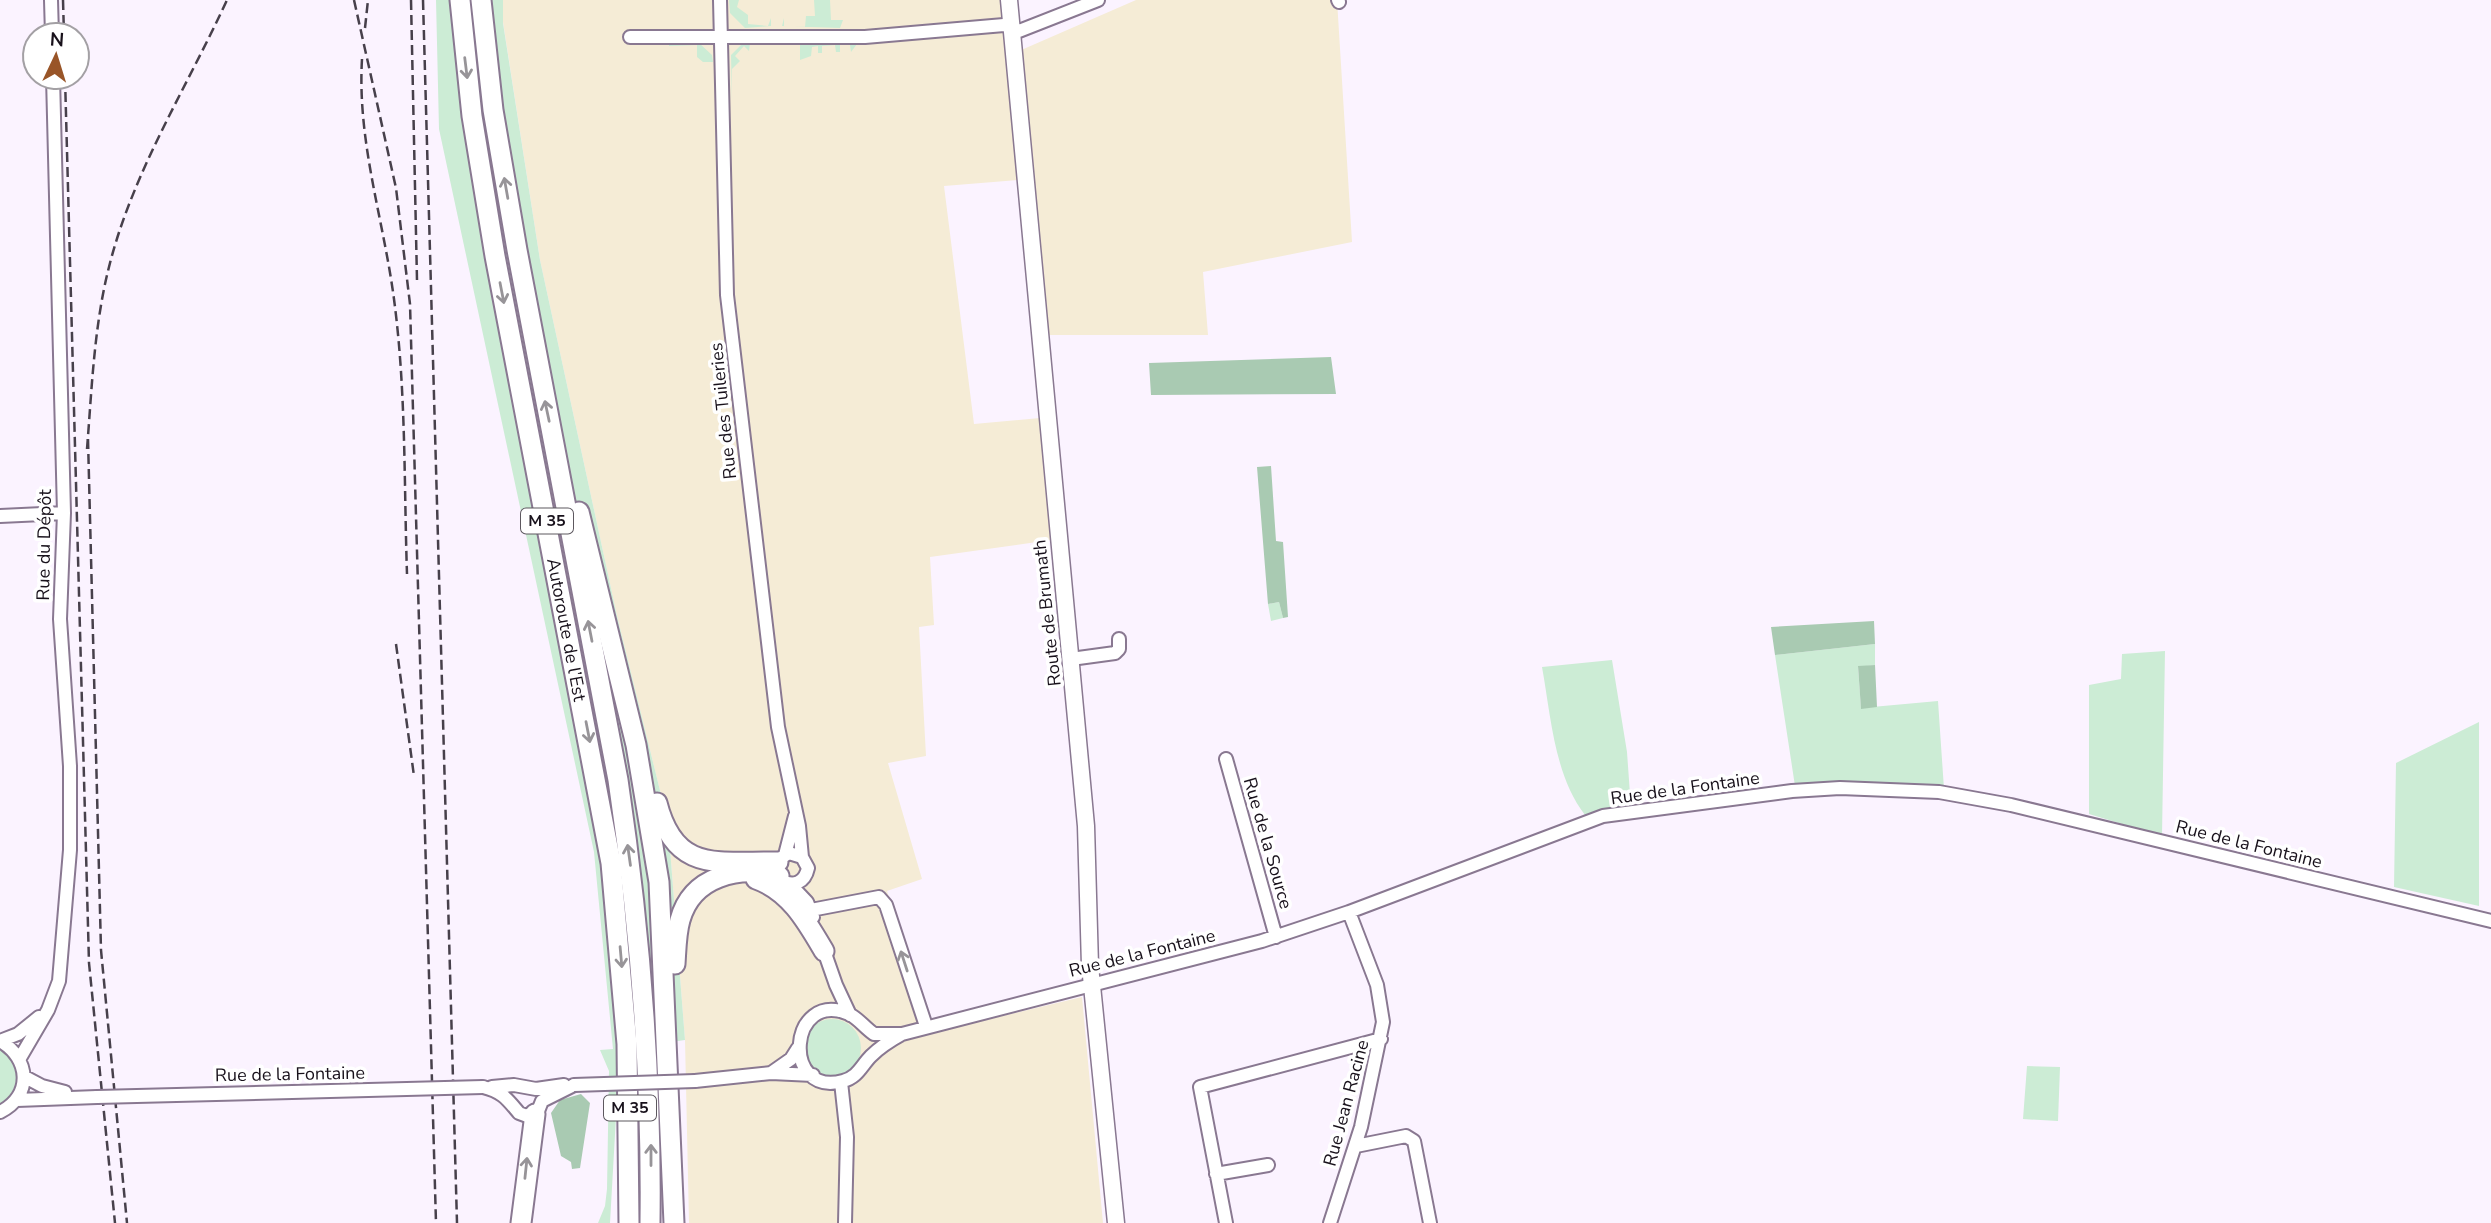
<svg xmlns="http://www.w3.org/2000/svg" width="2491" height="1223" font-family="'Nunito Sans',sans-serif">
  <rect width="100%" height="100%" fill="#fbf3ff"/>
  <path fill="#f5ecd6" d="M503 0H1010L1019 51 1136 0H1337L1352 242 1203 272 1208 335H1049L1032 179 944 186 974 424 1040 418 1051 540 930 557 934 625 919 627 926 756 888 763 922 879 887 891 931 1033 1082 997 1103 1223H689L685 1040 668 823 617 616 540 260 503 22Z"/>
  <path fill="#ccecd5" d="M436 0H503V23L540 260 617 616 668 823 685 1040 616 1050 617 1099 610 1223H598L605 1206 607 1189 609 1071 600 1050 613 1049 594 852 439 129Z
    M729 0H739L737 7 748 15V24L768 26 771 18V26L745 28 730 13Z
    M814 0H830L831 20H843L840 28 782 26 784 18V26L805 27 806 16H815Z
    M745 41 778 42 775 45 750 43 749 51 744 46 735 56 740 61 732 69V100L731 55Z
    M698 42 712 55 713 62H703L697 57V45L669 46V43Z
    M800 42 856 43 857 44 851 52 850 45H840V52H836L835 45 822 46V53H818V46L812 47 811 56 800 60Z
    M1279 602 1283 618 1271 621 1268 604Z
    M1875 644V665L1858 667 1861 708 1938 701 1944 789 1898 784 1795 786 1775 655Z
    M2165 651 2162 836 2089 814V685L2121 679 2122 654Z
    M1612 660 1627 752 1631 808 1585 815C1554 775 1551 716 1542 667Z
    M2479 722V906L2394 887 2396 763Z
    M803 1048a29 29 0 1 1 58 0a29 29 0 1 1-58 0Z
    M0 1049C22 1063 22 1090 0 1104Z
    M2027 1066 2060 1067 2058 1121 2023 1119Z"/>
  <path fill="#a9cab2" d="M1331 357 1336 394 1151 395 1149 363Z
    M1271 466 1276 541 1283 542 1288 617 1283 618 1279 602 1268 604 1257 467Z
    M1874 621 1875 644 1775 655 1771 627Z
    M1875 665 1877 707 1861 709 1858 666Z
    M581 1094 590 1103 580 1168 572 1169 571 1162 561 1156 551 1113 560 1100Z"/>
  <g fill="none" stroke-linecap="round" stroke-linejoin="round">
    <g stroke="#897891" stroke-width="16">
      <path id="minor" d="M51 0 52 35
        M720 0 727 295 778 727 799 826 802 857 808 868C805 882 794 888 781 880L777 867 781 858 789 853 802 857
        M1338 0 1339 2
        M630 37H865L1004 25 1019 31 1098 0
        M0 516 64 513
        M1071 659 1115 653 1119 649V639
        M1226 759 1276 937
        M785 855 795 816
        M790 884 807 902 813 917
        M811 910 879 897 886 905 926 1026
        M822 945 836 985 850 1015
        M902 1034H874C865 1028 858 1018 849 1014 788 988 781 1098 843 1081 858 1077 861 1066 871 1056 880 1047 891 1040 902 1034L1262 941 1349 912 1603 816 1792 791 1840 788 1939 792 2011 805 2491 921
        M0 1041C30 1058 33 1096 0 1112
        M0 1041 18 1034 39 1017
        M20 1058 48 1010 59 981 70 850V766L60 619 64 513 53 77
        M771 1073 791 1059 798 1048
        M25 1077 42 1086 65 1092
        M695 1081 771 1073 813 1075
        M841 1082 847 1137 845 1223
        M483 1087C503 1092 507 1099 519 1113L527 1116 538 1111 542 1101 574 1085
        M492 1087 514 1085 536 1089 564 1085
        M17 1100 97 1097
        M1356 1146 1406 1136 1414 1141 1430 1223
        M1216 1174 1268 1165
        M1226 1223 1200 1087 1381 1039
        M1330 1223 1361 1127 1383 1022 1377 985 1349 912"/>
    </g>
    <g stroke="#897891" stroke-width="19">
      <path id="major" d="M1009 0 1086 826 1090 966 1116 1223"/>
    </g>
    <g stroke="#897891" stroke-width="23">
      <g id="highway">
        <path id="s1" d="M460 0 472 116 495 256 611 863 627 1044 629 1223"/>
        <path d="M481 0 493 110 517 250 618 780C640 928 652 1074 650 1223"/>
        <path d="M579 512 636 745 659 882 674 1223"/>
        <path d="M657 803C675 874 718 861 778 862"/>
        <path d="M756 879C790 891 807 922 824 951"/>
        <path d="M675 964C676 950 676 934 680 920 692 876 739 865 779 876"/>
        <path d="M521 1223 535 1114"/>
      </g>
    </g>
    <use href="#minor" stroke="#fff" stroke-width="12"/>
    <use href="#major" stroke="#fff" stroke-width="16"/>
    <use href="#highway" stroke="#fff" stroke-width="19"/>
    <path stroke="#47404b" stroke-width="2.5" stroke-dasharray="10 5" stroke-linecap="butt" d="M63 0 64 35
      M354 0 396 188 410 304 436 1223
      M411 0 417 280
      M423 0 457 1223
      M365 28 368 0
      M362 59C357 145 385 223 395 307 406 395 404 485 407 574
      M65 77 89 963 115 1223
      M88 439 101 950 127 1223
      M87 449C92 387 94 324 110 263 134 170 187 87 227 0
      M396 644 414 776"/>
    <g stroke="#897891" stroke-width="16" stroke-linecap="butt">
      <path id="minor-bridge" d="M574 1085 695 1081
        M97 1097 483 1087"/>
    </g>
    <use href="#minor-bridge" stroke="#fff" stroke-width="12"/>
  </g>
  <defs><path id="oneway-shaft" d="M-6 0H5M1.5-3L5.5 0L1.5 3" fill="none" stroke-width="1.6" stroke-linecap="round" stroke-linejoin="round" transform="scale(1.75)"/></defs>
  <g stroke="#979498">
    <use href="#oneway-shaft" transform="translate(466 68) rotate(83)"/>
    <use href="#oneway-shaft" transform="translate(506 188) rotate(-100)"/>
    <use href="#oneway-shaft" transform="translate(502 293) rotate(79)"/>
    <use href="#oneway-shaft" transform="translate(547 411) rotate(-102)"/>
    <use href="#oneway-shaft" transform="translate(590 631) rotate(-101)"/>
    <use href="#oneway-shaft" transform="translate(588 732) rotate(79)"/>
    <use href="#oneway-shaft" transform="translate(629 855) rotate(-98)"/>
    <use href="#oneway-shaft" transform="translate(621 957) rotate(85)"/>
    <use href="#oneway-shaft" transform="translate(904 961) rotate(-108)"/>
    <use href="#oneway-shaft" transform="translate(651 1155) rotate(-90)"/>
    <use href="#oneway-shaft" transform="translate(526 1168) rotate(-84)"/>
  </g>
  <g text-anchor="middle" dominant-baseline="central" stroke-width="7" stroke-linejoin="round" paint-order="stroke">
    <g fill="#fff" stroke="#5d585f" stroke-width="2">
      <rect x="521" y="508.5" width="52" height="25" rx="5"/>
      <rect x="604" y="1095.5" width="52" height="25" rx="5"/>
    </g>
    <g font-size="16" font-weight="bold" fill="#18111b">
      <text x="547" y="521">M 35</text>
      <text x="630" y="1108">M 35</text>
    </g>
    <g font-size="18" fill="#18111b" stroke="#fff">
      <text transform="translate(723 411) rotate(-96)">Rue des Tuileries</text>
      <text transform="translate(44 545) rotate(-89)">Rue du Dépôt</text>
      <text transform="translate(1047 613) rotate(-96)">Route de Brumath</text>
      <text stroke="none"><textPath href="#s1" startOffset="639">Autoroute de l’Est</textPath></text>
      <text transform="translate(1685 788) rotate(-8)">Rue de la Fontaine</text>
      <text transform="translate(1268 843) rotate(74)">Rue de la Source</text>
      <text transform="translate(2249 844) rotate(14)">Rue de la Fontaine</text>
      <text transform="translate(1142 953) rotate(-14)">Rue de la Fontaine</text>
      <text transform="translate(290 1074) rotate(-1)">Rue de la Fontaine</text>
      <text transform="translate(1346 1103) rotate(-75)">Rue Jean Racine</text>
    </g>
  </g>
  <g transform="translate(56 56) rotate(4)"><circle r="33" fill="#ffffff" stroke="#a3a0a4" stroke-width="2"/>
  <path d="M0-5L12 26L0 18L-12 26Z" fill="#995528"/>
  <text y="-10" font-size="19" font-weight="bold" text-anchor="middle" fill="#18111b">N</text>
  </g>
</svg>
